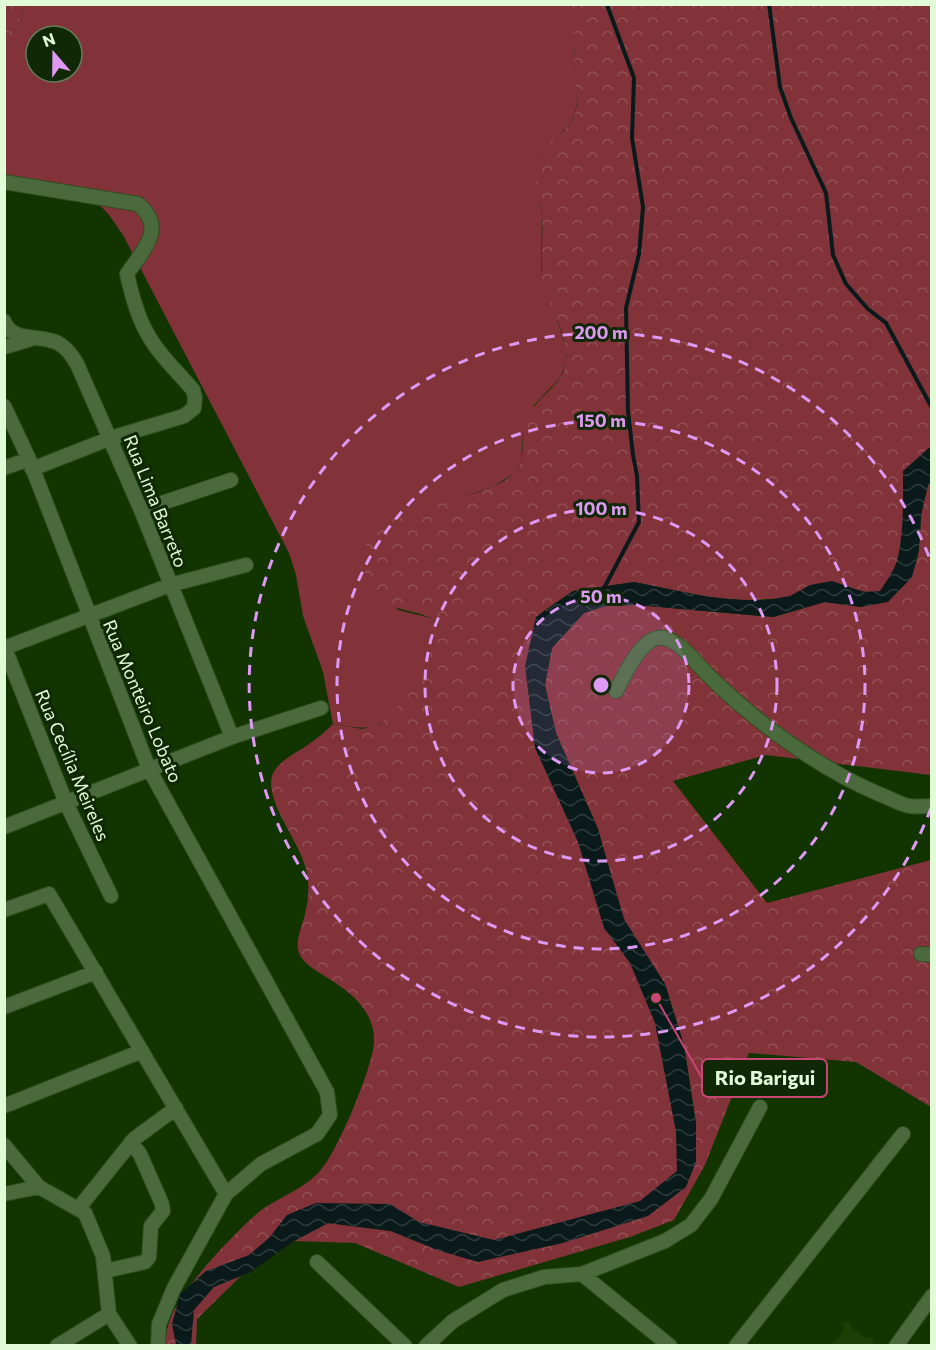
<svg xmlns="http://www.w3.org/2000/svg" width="936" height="1350" font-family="Commissioner,sans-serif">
  <defs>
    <pattern id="forest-crowns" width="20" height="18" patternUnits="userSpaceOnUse" patternTransform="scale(1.5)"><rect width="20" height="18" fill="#82333a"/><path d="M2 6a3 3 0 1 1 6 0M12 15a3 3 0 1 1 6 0" fill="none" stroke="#935156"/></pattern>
    <pattern id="water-waves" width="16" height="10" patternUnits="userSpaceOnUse" patternTransform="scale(1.5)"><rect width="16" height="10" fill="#0a1a1b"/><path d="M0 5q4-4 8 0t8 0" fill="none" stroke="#2d3c3b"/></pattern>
  </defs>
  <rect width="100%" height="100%" fill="#123400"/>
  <path fill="#193f04" d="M846 1321 851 1323 852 1328 866 1338 872 1337 874 1345H829L836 1342 844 1330 843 1324Z"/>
  <path fill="#82333a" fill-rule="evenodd" d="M26 5H575L577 23 573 67 577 99 575 115 569 125 540 154 536 178 542 216 541 269 566 347V364L559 379 534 405 523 435 521 461 515 473 492 487 463 497 368 540 363 554 364 571 398 610 431 618 443 629C443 634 443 639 442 643 437 660 395 716 379 724 364 731 349 726 333 724L323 672 303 616 296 575 289 553 123 235C116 225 109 213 100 206 78 189 31 187 5 182L4 45 14 33ZM36 36H72V72H36Z"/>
  <path fill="url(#forest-crowns)" fill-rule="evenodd" d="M5 4 26 5 14 33 5 45Z
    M569 5H931V480L923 486 899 590C921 573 919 543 921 518 922 507 926 496 928 485L931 481V775L766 755 673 781 767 903 931 860V1107L856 1062 749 1053 705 1165 674 1220 630 1237 459 1287 355 1243 294 1241 328 1223 391 1231 423 1244 340 1204 250 1267 197 1319 196 1345H165C165 1336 168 1324 172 1315 183 1287 236 1231 260 1211 279 1197 304 1189 320 1171 337 1153 373 1067 374 1042 375 1011 351 992 326 977 318 972 307 966 301 957 292 943 304 924 306 909 309 897 309 885 307 873 302 844 265 803 272 776 277 761 297 753 309 744 318 738 326 731 333 724L362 729 380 724 397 707 443 629C439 625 434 619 429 617 403 606 380 613 367 579 364 571 361 561 363 553 375 498 479 508 514 473 527 461 520 437 526 421 533 398 563 387 566 362 569 337 552 312 545 289 538 265 544 240 542 216 541 203 535 189 536 176 536 170 537 159 540 154 549 140 567 133 574 117 580 102 574 83 573 68 573 60 575 52 575 45 574 31 571 18 569 5ZM634 582C672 590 712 600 751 600 762 600 775 597 784 602L857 590 867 592 861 607 825 602 773 617 636 605 606 606 584 613 552 648 545 685 556 733 598 829 610 874 538 693 541 613 573 591ZM638 942 665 984 684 1045 696 1123V1162L677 1139 667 1020Z"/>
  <path fill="url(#water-waves)" d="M931 446V481L928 485 921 515 919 550 912 577 888 602 861 607 825 602 773 617 636 605 606 606 584 613 552 648 545 685 556 733 598 829 624 919 665 984 684 1045 696 1124V1162L686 1187 648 1216 563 1243 478 1262 437 1250 391 1231 328 1223 294 1241 251 1272 214 1287 194 1310 191 1345H176L172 1324 180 1294 206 1271 249 1255 269 1238 287 1215 316 1203 390 1204 419 1222 494 1240 640 1201 677 1171 676 1132 655 1023 630 963 604 928 578 842 535 748 525 666 536 617 573 591 634 582 709 597 742 600H766L790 596 810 585 832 581 864 592 880 591C887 580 895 570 898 557 904 530 903 500 903 471Z"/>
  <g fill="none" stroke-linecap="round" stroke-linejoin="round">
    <path stroke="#0a1a1b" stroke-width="4" d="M769 4 780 87 791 118 826 193 833 255 846 284 868 309 886 323 932 408
      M603 590 639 522 637 476 633 455 628 411 626 308 639 254 643 207 632 138 634 78 607 5"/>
    <g stroke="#2f501e" stroke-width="16">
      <path id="minor" d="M4 182 138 204C167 228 143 250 127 274 131 292 137 315 146 331 157 353 177 371 193 390L195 398 194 408 184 416 111 438 32 469
        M4 321C12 343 41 334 58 343 67 348 72 355 77 364L141 510 232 737
        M4 347 31 339
        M4 406 29 459 149 769 327 1092 330 1115 317 1134 261 1164 226 1194 174 1288 159 1324 158 1346
        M4 468 29 459
        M141 510 231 480
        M4 646 66 803 111 896
        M4 648 170 585 246 565
        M616 691C624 676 639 642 657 638 675 634 696 663 707 674 754 721 818 768 879 794 888 797 899 804 909 806 916 807 924 806 932 806
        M4 827 232 737 321 708
        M4 910 49 894 226 1194
        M921 954 932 955
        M4 1007 96 972
        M4 1106 142 1051
        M4 1145 39 1187 85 1213 103 1256 109 1314
        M4 1194 39 1187
        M78 1209 134 1139 176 1108
        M317 1262 405 1346
        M105 1271 145 1262 149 1257 151 1226 163 1211 162 1204 140 1154 131 1142
        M582 1274 670 1346
        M57 1346 109 1314 130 1346
        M426 1346 453 1321 503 1290 544 1277 582 1274 665 1241 691 1225 711 1199 760 1107
        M736 1346 903 1134
        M896 1346 932 1296"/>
    </g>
    <use href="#minor" stroke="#4a6a3e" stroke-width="14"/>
  </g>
  <circle cx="601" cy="685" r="88" fill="#dd99f3" fill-opacity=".12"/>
  <g fill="none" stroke="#dd99f3" stroke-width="3" stroke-dasharray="10 8">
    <circle cx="601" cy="685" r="88"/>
    <circle cx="601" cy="685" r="176"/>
    <circle cx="601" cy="685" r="264"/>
    <path d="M931 808A352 352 0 1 1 931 562"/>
  </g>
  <g text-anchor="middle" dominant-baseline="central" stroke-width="6" stroke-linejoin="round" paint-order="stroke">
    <g font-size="18" fill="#e1fbd7" stroke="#102805">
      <text transform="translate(156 501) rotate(68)">Rua Lima Barreto</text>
      <text transform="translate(143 701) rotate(67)">Rua Monteiro Lobato</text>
      <text transform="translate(73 765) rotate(67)">Rua Cecília Meireles</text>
    </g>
  </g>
  <circle cx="601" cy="685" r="9" fill="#dd99f3" stroke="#102805" stroke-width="3"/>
  <g font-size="18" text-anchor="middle" font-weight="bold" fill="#dd99f3" stroke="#102805" stroke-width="6" stroke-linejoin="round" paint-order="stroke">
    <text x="601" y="339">200 m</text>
    <text x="601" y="427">150 m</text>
    <text x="601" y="515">100 m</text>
    <text x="601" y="603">50 m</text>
  </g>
  <path fill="none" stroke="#c84574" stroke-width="2" d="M656 998L702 1078"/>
  <circle fill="#c84574" stroke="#102805" stroke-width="2" cx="656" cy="998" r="6"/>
  <rect fill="#102805" stroke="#c84574" stroke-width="2" x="702" y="1059" width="125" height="38" rx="6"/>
  <g font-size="20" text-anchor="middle" font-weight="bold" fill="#e1fbd7">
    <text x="765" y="1085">Rio Barigui</text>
  </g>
  <rect width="936" height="1350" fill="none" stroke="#e1fbd7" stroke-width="12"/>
  <g transform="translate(54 54) rotate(340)"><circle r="28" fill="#102805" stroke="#647c59" stroke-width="1.5"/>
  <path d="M0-4.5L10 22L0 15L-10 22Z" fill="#dd99f3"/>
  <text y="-9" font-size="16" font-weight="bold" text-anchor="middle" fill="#e1fbd7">N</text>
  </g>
</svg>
